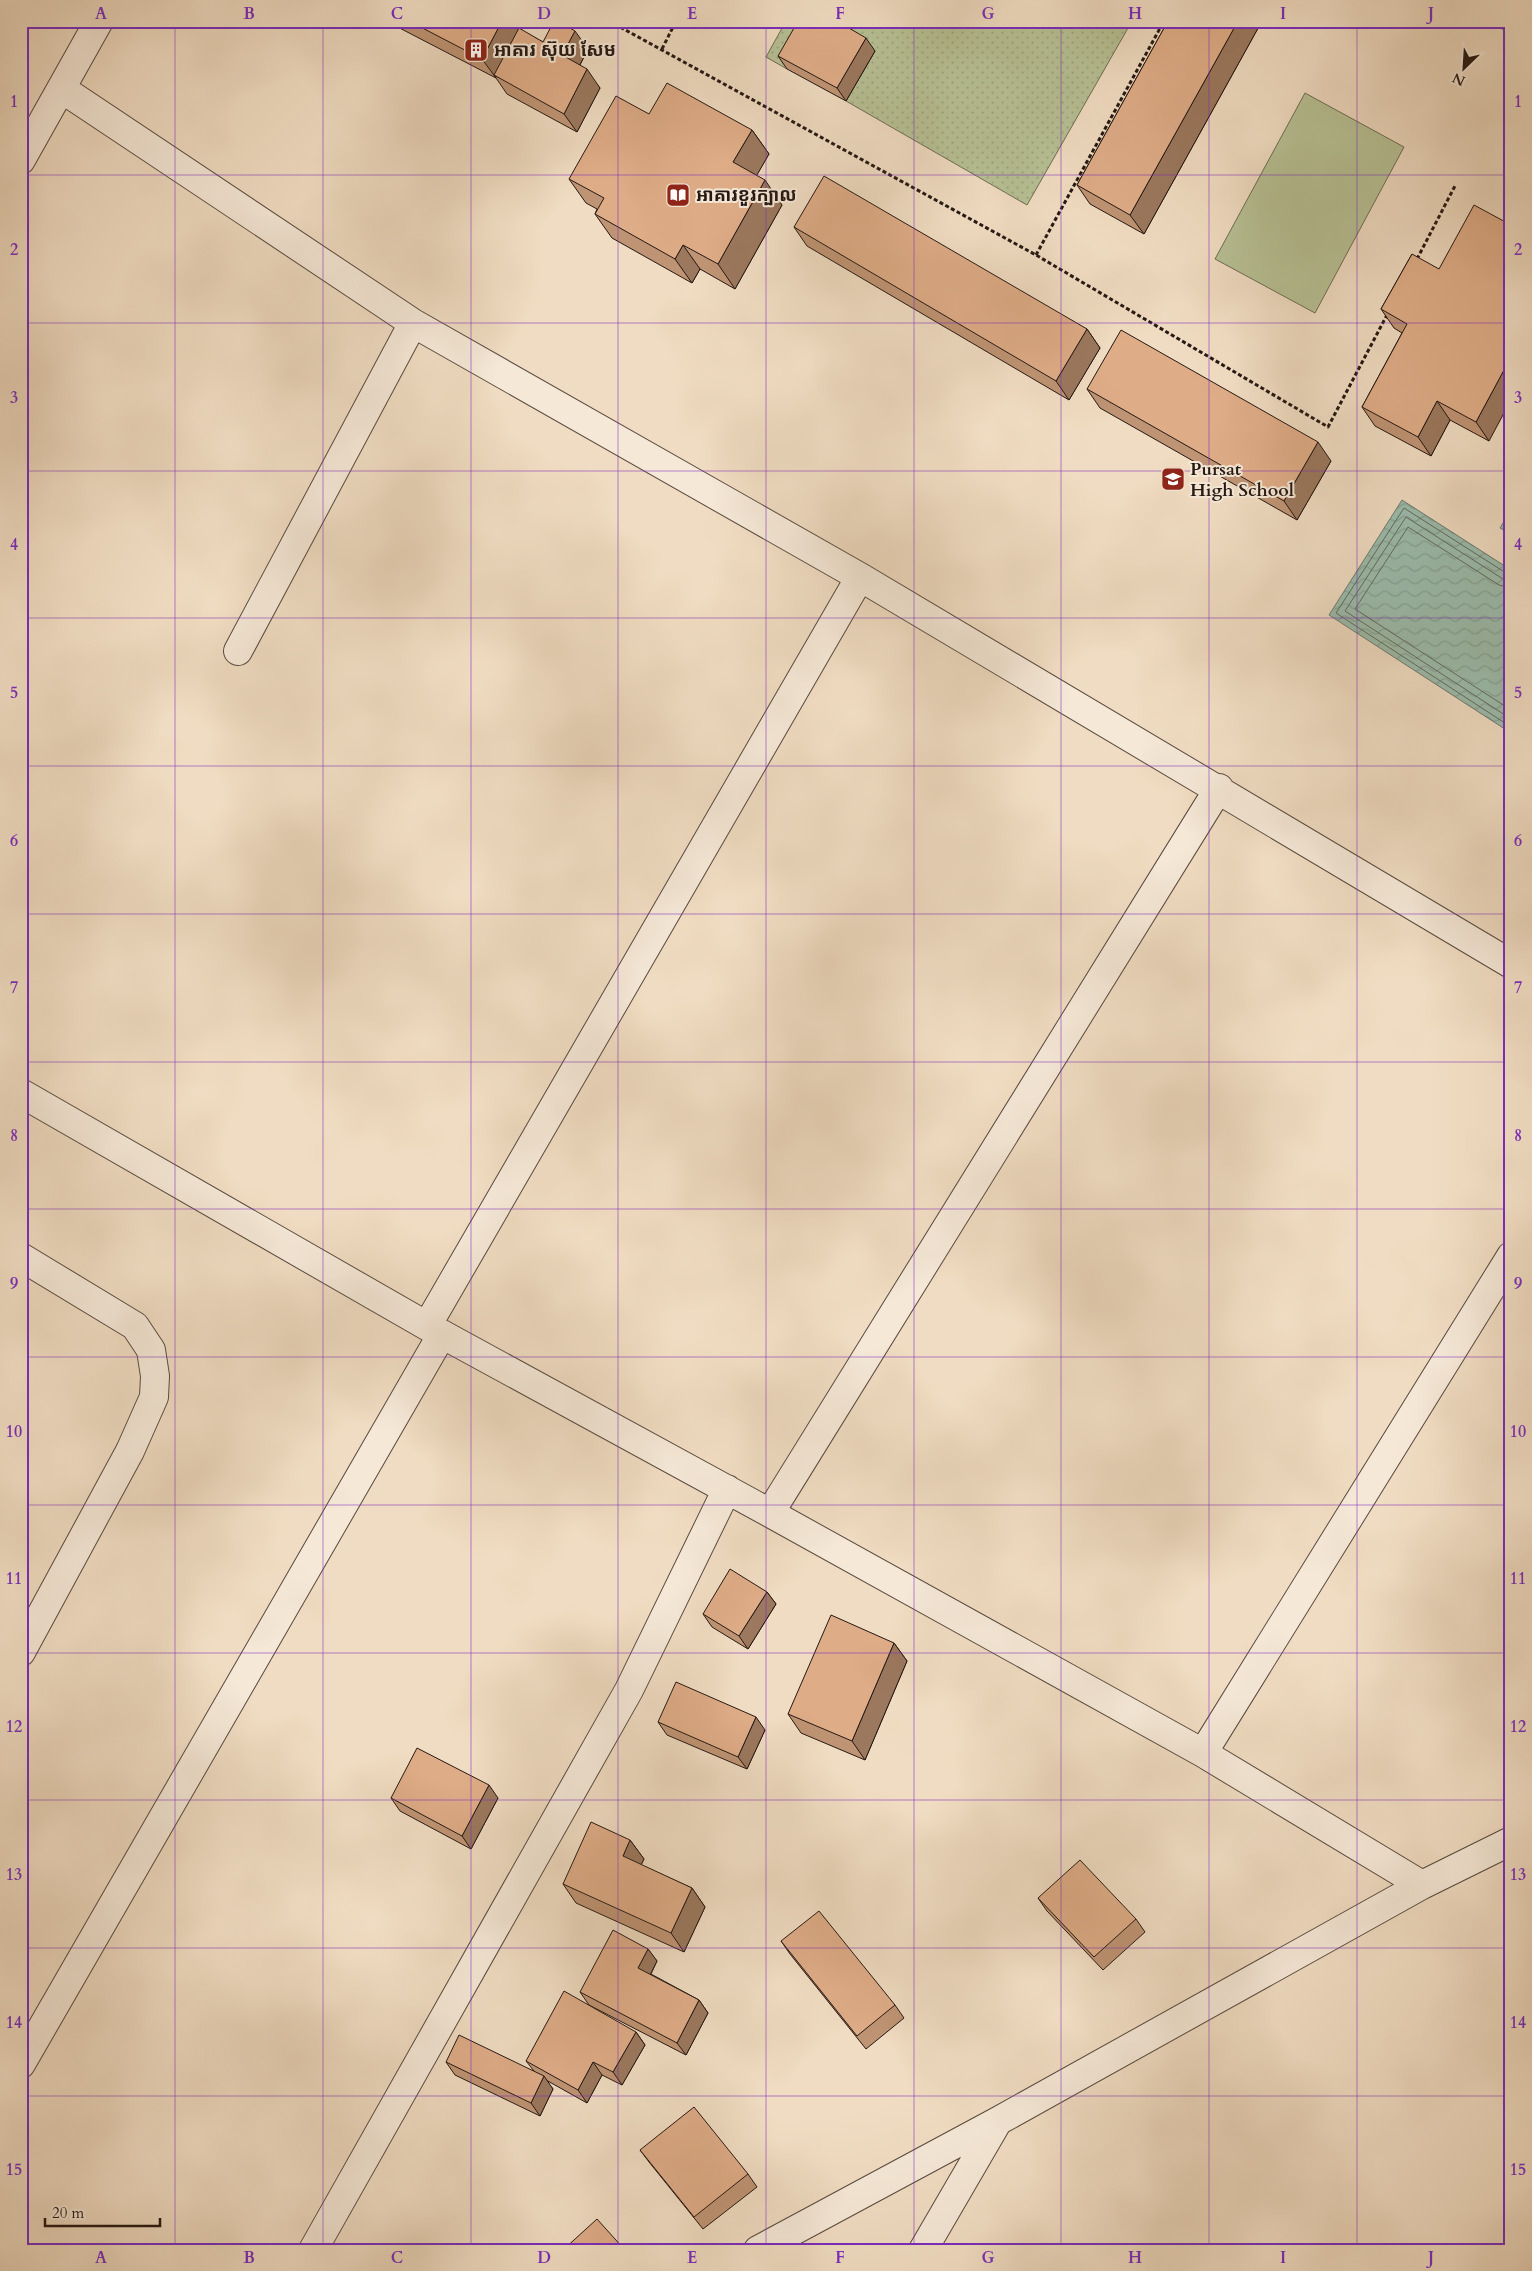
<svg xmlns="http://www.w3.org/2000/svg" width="1532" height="2271" font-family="Cardo,'Noto Sans Khmer',serif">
  <defs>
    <pattern id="grass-dots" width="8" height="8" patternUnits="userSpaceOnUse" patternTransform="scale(1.25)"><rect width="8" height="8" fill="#b7c195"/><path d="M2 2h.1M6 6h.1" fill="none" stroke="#9da580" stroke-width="1.8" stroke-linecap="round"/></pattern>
    <pattern id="water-waves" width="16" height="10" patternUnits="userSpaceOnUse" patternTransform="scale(1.25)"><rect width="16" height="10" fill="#9bbcac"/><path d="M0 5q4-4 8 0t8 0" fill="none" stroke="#85a193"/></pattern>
  </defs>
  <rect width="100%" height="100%" fill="#f0dcc2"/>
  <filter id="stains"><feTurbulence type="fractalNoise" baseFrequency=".004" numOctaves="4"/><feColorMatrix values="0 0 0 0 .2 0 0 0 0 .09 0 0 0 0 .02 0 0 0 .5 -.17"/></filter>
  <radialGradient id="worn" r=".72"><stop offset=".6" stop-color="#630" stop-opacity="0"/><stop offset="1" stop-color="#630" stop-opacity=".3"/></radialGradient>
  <path fill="url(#grass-dots)" stroke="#6e6c54" d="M786 21H814L787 69 766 57Z
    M823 21H1132L1027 205 846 101 875 51Z"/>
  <path fill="#b7c195" stroke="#6e6c54" d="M1488 21H1511V34Z
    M1305 93 1404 147 1315 313 1215 259Z"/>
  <path fill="url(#water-waves)" stroke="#6c7a6f" d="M1402 500 1511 570V733L1329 615Z
    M1511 510V534L1500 528Z"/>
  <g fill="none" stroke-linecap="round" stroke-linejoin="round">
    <path stroke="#606a60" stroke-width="1" d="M1511 574 1506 573 1404 508 1336 613 1511 727
      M1511 580 1503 579 1406 517 1345 611 1511 719
      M1511 588 1499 585 1408 527 1355 609 1511 710"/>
    <g stroke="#58493f" stroke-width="30">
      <path id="minor" d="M62 89 413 323 860 577 1511 964
        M21 160 99 21
        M238 651 413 323
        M21 1093 427 1326 770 1513 1203 1753 1422 1885
        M21 1257 135 1326 151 1350 155 1376 154 1397 130 1451 21 1652
        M427 1326 860 577
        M770 1513 1219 788
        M1203 1753 1511 1256
        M21 2064 442 1334
        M313 2250 629 1690 727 1489
        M758 2250 998 2121 1422 1885 1511 1841
        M923 2250 998 2121"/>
    </g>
    <path stroke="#251813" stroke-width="3" stroke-dasharray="4 2.5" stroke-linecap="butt" d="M609 21 1036 255 1328 427 1388 313
      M662 49 676 21
      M1036 255 1164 21
      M1417 259 1456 184"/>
    <use href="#minor" stroke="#f5e8d7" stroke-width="28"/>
  </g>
  <path fill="#bf9474" stroke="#251813" d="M386 21H525L521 30 543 42 588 49 580 65 600 88 577 132 507 94 496 78Z
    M1168 21H1262L1144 234 1090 204 1077 185Z
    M875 51 846 101 787 69 778 56Z
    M752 130 769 154 756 176 782 205 735 289 700 269 692 283 612 238 595 214 597 209 586 203 569 179Z
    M794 227 1087 329 1100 348 1069 400 807 246Z
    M1412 254 1489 441 1450 420 1431 456 1375 426 1362 407 1402 333 1394 328 1381 309Z
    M1087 389 1331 461 1297 520 1100 408Z
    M767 1592 776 1604 748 1649 712 1627 703 1614Z
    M894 1643 907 1661 865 1760 801 1733 788 1714Z
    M658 1722 765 1730 747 1769 667 1735Z
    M391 1798H498L471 1849 400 1811Z
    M630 1840 644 1859 641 1865 692 1888 705 1907 684 1952 576 1903 563 1884Z
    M1038 1898 1136 1919 1145 1932 1103 1970 1047 1911Z
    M781 1941 895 2005 904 2018 866 2049 790 1954Z
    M648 1949 657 1961 651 1974 699 2000 708 2013 686 2055 589 2005 580 1992Z
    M636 2032 645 2045 622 2085 602 2075 587 2103 546 2080 553 2089 540 2116 455 2075 446 2062 534 2071 526 2061Z
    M640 2150 748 2174 757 2187 703 2229 649 2162Z"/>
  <path fill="#9b785e" stroke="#251813" d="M502 21H525L496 77 494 75 496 78 482 59Z
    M1238 21H1262L1144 234 1130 215Z
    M575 31 588 49 575 74 562 55Z
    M866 38 875 51 846 101 837 88Z
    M587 69 600 88 577 132 564 114Z
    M752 130 769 154 750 187 733 162Z
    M765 180 782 205 735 289 718 264Z
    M683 245 700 269 692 283 675 259Z
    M1087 329 1100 348 1069 400 1056 381Z
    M1511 357V400L1489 441 1476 422Z
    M1437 401 1450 420 1431 456 1418 437Z
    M1318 442 1331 461 1297 520 1284 501Z
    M767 1592 776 1604 748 1649 739 1636Z
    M894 1643 907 1661 865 1760 852 1741Z
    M756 1717 765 1730 747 1769 738 1757Z
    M489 1785 498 1798 471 1849 462 1836Z
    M630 1840 644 1859 636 1875 623 1856Z
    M692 1888 705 1907 684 1952 671 1933Z
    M648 1949 657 1961 647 1981 638 1968Z
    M699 2000 708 2013 686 2055 677 2043Z
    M636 2032 645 2045 622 2085 613 2072Z
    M593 2062 602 2075 587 2103 578 2090Z
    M544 2076 553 2089 540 2116 531 2103Z"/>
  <path fill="#deac87" stroke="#251813" d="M409 21H502L482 59Z
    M554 21H558L575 31 562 55 587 69 564 114 494 75 519 28 543 42Z
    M798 21H837L866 38 837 88 778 56Z
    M1168 21H1238L1130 215 1077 185Z
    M667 83 752 130 733 162 765 180 718 264 683 245 675 259 595 214 604 198 569 179 616 96 649 114Z
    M824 176 1087 329 1056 381 794 227Z
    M1474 205 1511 225V357L1476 422 1437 401 1418 437 1362 407 1407 324 1381 309 1412 254 1439 269Z
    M1121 330 1318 442 1284 501 1087 389Z
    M730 1569 767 1592 739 1636 703 1614Z
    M831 1615 894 1643 852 1741 788 1714Z
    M676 1682 756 1717 738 1757 658 1722Z
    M417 1748 489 1785 462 1836 391 1798Z
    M591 1822 630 1840 623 1856 692 1888 671 1933 563 1884Z
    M1080 1860 1136 1919 1094 1957 1038 1898Z
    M819 1911 895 2005 857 2036 781 1941Z
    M613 1930 648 1949 638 1968 699 2000 677 2043 580 1992Z
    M564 1991 636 2032 613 2072 593 2062 578 2090 526 2061Z
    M459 2035 544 2076 531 2103 446 2062Z
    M694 2107 748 2174 694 2217 640 2150Z
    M597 2219 624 2249 563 2250Z"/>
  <path fill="none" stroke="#7b2cbf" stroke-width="1" stroke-opacity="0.55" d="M175 21V2250M323 21V2250M471 21V2250M618 21V2250M766 21V2250M914 21V2250M1061 21V2250M1209 21V2250M1357 21V2250M21 175H1511M21 323H1511M21 471H1511M21 618H1511M21 766H1511M21 914H1511M21 1062H1511M21 1209H1511M21 1357H1511M21 1505H1511M21 1653H1511M21 1800H1511M21 1948H1511M21 2096H1511"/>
  <defs>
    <g id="building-square" transform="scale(1.25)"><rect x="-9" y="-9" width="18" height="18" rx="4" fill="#8f2418" stroke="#f5e8d7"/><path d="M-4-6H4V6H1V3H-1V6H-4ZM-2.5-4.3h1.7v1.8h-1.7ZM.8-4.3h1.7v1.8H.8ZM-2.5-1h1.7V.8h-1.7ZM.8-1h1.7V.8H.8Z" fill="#fff"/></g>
    <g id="library-square" transform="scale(1.25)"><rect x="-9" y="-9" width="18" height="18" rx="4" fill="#8f2418" stroke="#f5e8d7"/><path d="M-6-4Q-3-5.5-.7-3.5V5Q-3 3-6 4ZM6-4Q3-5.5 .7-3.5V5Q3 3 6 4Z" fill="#fff"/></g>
    <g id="school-square" transform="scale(1.25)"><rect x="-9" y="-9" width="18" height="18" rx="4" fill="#8f2418" stroke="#f5e8d7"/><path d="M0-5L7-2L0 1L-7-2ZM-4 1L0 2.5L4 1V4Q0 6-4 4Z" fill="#fff"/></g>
  </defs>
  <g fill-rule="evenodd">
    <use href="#building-square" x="476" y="50"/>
    <use href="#library-square" x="678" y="195"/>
    <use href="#school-square" x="1173" y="479"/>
  </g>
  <g text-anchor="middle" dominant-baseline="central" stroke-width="4" stroke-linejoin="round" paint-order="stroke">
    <g font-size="18" font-weight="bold" fill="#251813" stroke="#f5e8d7" text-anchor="start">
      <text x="494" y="50">អាគារ ស៊ុយ សែម</text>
      <text x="696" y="195">អាគារខួរក្បាល</text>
      <text x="1190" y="469">Pursat<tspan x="1190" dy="21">High School</tspan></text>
    </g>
  </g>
  <rect width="1532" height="2271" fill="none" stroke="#f0dcc2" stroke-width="55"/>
  <g transform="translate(1464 68) rotate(205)" stroke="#f5e8d7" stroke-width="4" paint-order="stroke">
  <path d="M0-4L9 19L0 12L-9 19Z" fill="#251813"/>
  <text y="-8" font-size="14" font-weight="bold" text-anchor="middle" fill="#251813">N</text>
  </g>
  <path d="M45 2218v8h115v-8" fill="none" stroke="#251813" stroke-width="2.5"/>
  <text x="52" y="2218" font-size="15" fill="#251813" stroke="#f5e8d7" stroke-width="4" paint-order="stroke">20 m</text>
  <rect x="28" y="28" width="1476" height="2216" fill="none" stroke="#7b2cbf" stroke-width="2"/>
  <g font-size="16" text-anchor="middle" font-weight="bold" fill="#7b2cbf">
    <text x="101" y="19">A</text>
    <text x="249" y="19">B</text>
    <text x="397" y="19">C</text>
    <text x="544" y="19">D</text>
    <text x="692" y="19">E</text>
    <text x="840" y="19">F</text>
    <text x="988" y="19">G</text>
    <text x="1135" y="19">H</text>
    <text x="1283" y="19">I</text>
    <text x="1431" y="19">J</text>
    <text x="14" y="107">1</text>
    <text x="1518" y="107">1</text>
    <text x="14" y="255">2</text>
    <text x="1518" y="255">2</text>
    <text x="14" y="403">3</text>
    <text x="1518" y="403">3</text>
    <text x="14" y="550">4</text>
    <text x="1518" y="550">4</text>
    <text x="14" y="698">5</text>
    <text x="1518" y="698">5</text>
    <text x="14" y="846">6</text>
    <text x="1518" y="846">6</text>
    <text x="14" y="993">7</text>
    <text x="1518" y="993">7</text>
    <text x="14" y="1141">8</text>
    <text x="1518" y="1141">8</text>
    <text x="14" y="1289">9</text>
    <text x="1518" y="1289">9</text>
    <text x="14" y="1437">10</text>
    <text x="1518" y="1437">10</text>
    <text x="14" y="1584">11</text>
    <text x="1518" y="1584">11</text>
    <text x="14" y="1732">12</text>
    <text x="1518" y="1732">12</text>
    <text x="14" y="1880">13</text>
    <text x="1518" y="1880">13</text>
    <text x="14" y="2028">14</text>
    <text x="1518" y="2028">14</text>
    <text x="14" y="2175">15</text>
    <text x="1518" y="2175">15</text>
    <text x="101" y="2263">A</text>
    <text x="249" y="2263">B</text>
    <text x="397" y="2263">C</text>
    <text x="544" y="2263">D</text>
    <text x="692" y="2263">E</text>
    <text x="840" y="2263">F</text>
    <text x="988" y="2263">G</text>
    <text x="1135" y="2263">H</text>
    <text x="1283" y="2263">I</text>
    <text x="1431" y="2263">J</text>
  </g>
  <rect width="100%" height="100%" filter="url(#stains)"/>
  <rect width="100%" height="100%" fill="url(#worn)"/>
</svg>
